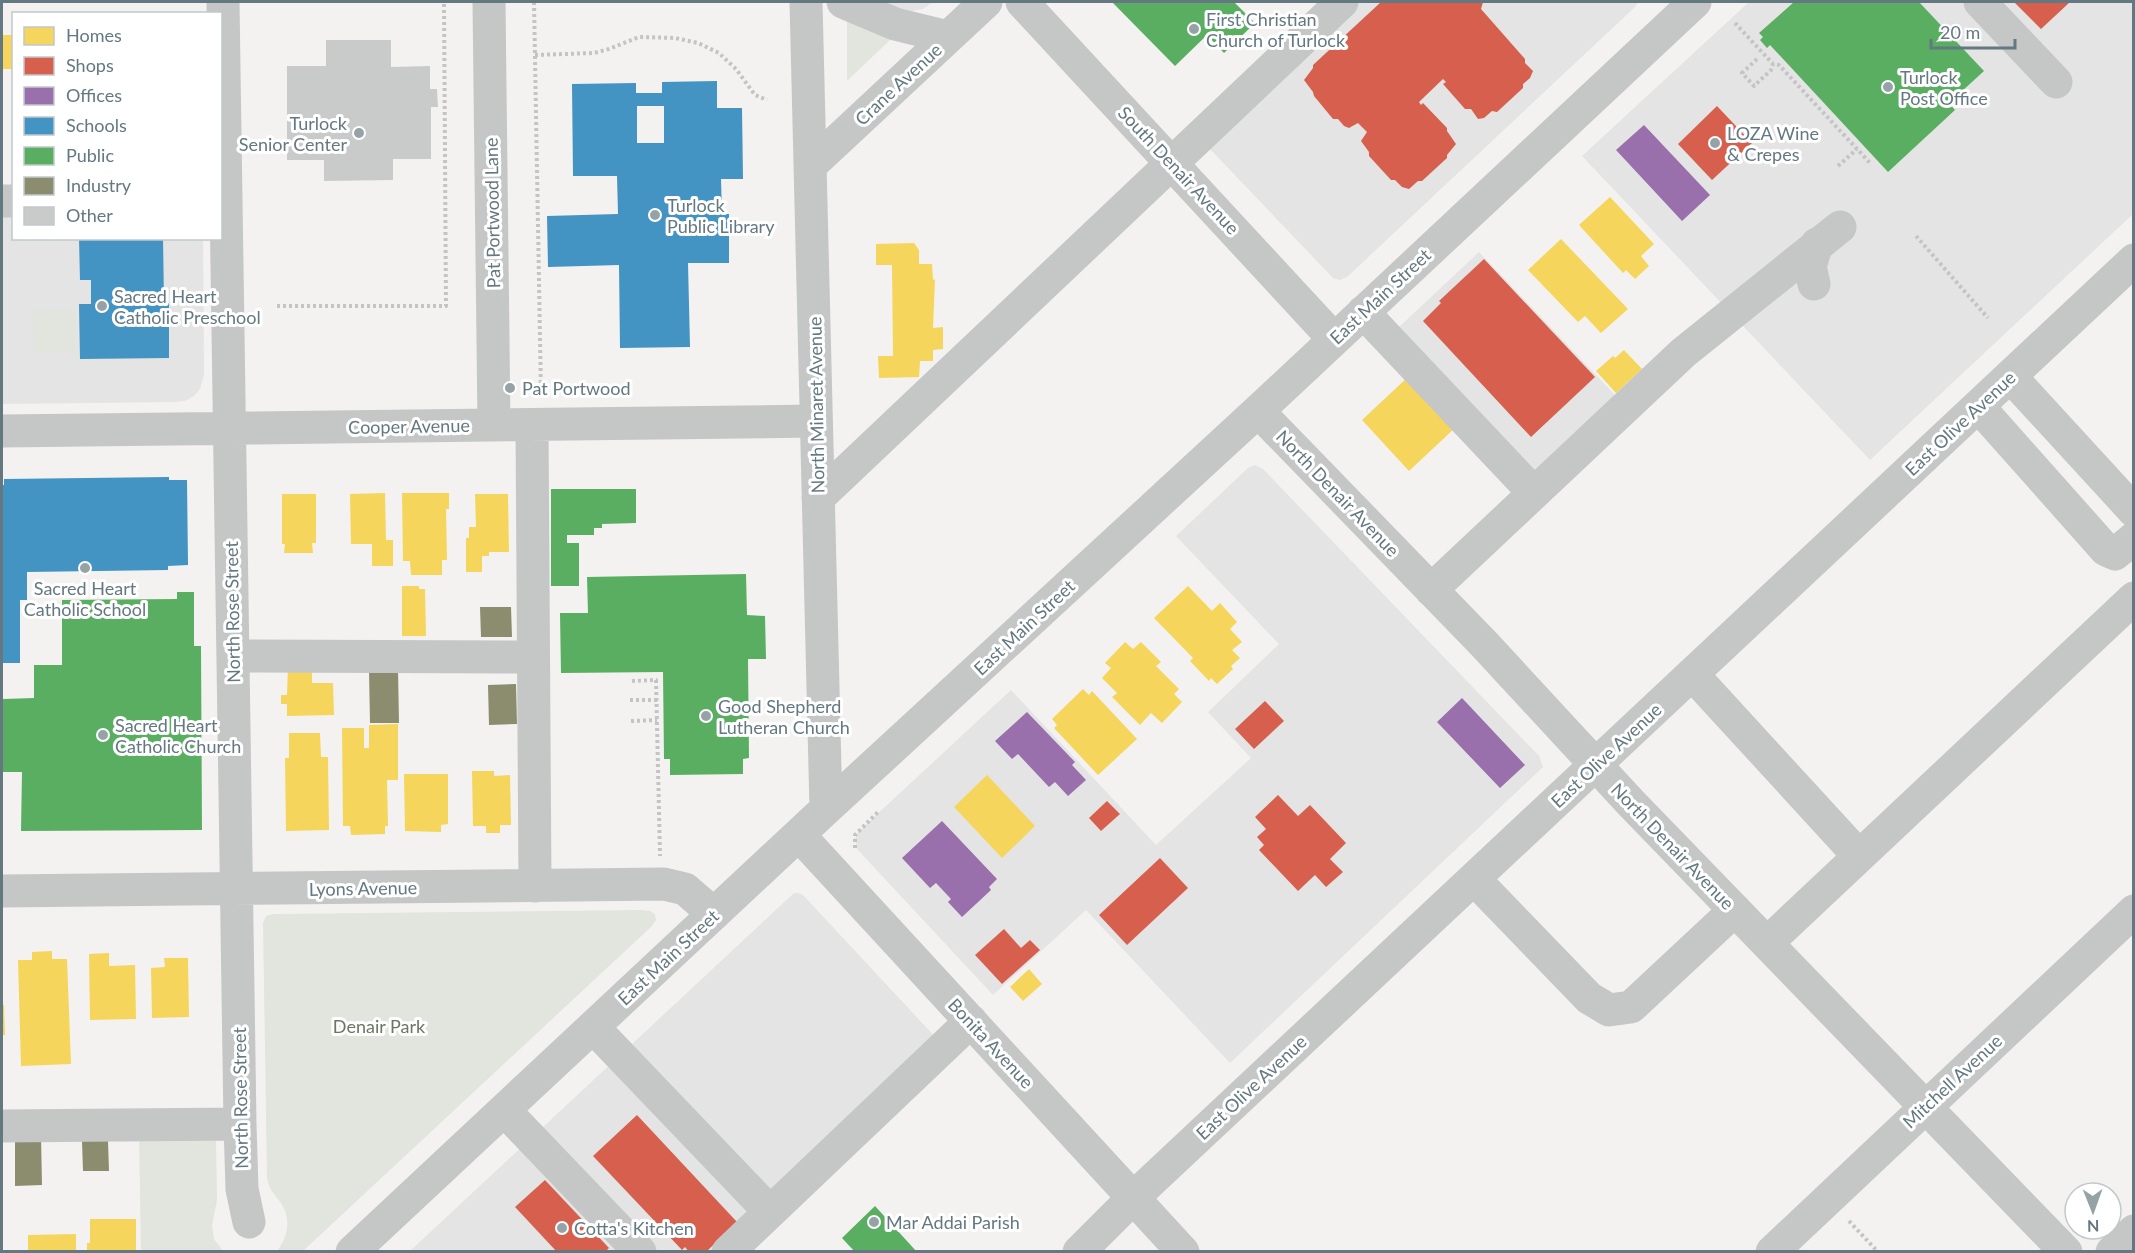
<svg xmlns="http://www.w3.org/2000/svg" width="2135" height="1253" font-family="Lato,sans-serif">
  <rect width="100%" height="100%" fill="#f3f2f0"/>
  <path fill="#e3e4e3" d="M883 2H933L923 9 911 11 900 9Z
    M1323 2H1638L1635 7 1347 277 1340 280 1333 278 1189 127Z
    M1749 2H2133V214L1870 460 1582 156Z
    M2 214H13L14 238 203 239 204 374 200 389 194 396 185 401 174 402 2 404Z
    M1479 252 1633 414 1536 505 1382 343Z
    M1255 465 1263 469 1539 756 1543 767 1230 1063 1086 910 993 995 857 849 855 839 858 832 1011 690 1156 845 1251 758 1208 712 1279 644 1176 536 1248 468Z
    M794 893H798L803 895 952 1055 741 1251 409 1252Z"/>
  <path fill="#e2e4de" d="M847 19 890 40 848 80 847 79Z
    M33 310H76V352H34Z
    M643 910 650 911 655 914 656 920 651 927 303 1251H277C288 1237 292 1218 280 1202 274 1193 268 1189 267 1177L263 923 266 916 273 914Z
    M139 1135 216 1137 217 1200 212 1226 214 1239 223 1251H141Z"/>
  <path fill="#f6d55c" d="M2 35H14V69H2Z
    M1610 197 1654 244 1641 256 1649 266 1635 279 1626 270 1623 273 1579 225Z
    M1561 239 1628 309 1601 333 1585 316 1578 322 1528 270Z
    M914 243 919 250V264H932L933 280 935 279 933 328 943 327V349L933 350V361H920L919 377 879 378 878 356H893L892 265H876V244Z
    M1624 350 1642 369 1616 393 1596 371 1613 356 1615 358Z
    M1409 376 1456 427 1409 471 1362 420Z
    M385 493 386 540H393V566H372V544H351L350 494Z
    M402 493H449V509H446L447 560H442V575H411L410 561H403Z
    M282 494H316V543H312L313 553H284L285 544H282Z
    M475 494H508L509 552H489V556H482V572H466V538H469V527H476Z
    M402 586H419V589H425L426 636H402Z
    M1188 586 1212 611 1220 603 1237 622 1230 629 1242 642 1232 650 1240 658 1231 666 1233 669 1217 684 1211 678 1209 681 1190 661 1193 658 1154 618Z
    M1125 642 1133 649 1141 642 1161 662 1156 666 1179 689 1174 694 1182 702 1162 723 1151 713 1140 725 1112 697 1117 693 1102 678 1111 668 1105 663Z
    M288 666H312V683H333L334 715 287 716V704H281V695H287Z
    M1083 689 1089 695 1092 691 1137 739 1098 775 1054 728 1057 725 1052 719Z
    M398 724V780H387L388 826H385V834L351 835 350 826H343L342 728H364V748H369V725Z
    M289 733H320L321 757H328L329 830 286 831 285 758H289Z
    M472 771H494V776L510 775 511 825H500V833H486V826H473Z
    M404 774H448V824L441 825V832L405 831Z
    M987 775 1035 826 1002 858 954 807Z
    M52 951V959H67L71 1064 21 1066 18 960H32V952Z
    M109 953V966L135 965 136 1019 90 1020 89 954Z
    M164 958H188L189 1017 152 1018 151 968 165 967Z
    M1029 969 1042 984 1023 1001 1010 987Z
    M2 1005H4L5 1035H2Z
    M90 1219H136V1252H87V1243H90Z
    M76 1234V1252H28V1235Z"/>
  <path fill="#d6604d" d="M1381 2H1483L1481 9 1525 59V63L1533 71 1530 78 1523 84V88L1497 112 1492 111 1484 118 1478 119 1471 109H1465L1443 84 1446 82 1443 79 1419 102 1421 105 1423 103 1447 128V131L1456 144 1447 155V158L1422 181H1418L1409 189 1402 187 1395 180H1391L1369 156V152L1361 141 1367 132 1358 123 1349 128 1344 126 1338 119H1333L1314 96 1313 92 1304 80 1313 68V65Z
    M2014 2H2070L2041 29Z
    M1717 106 1752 143 1712 180 1678 144Z
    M1484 259 1595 377 1531 437 1423 321 1441 303 1439 301Z
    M1265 701 1284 721 1254 749 1235 729Z
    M1278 795 1298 816 1310 805 1346 843 1330 859 1343 872 1326 887 1315 875 1298 891 1259 850 1264 845 1257 837 1266 829 1255 817Z
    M1107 801 1120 814 1101 831 1089 818Z
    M1160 858 1188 888 1127 945 1099 915Z
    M1004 929 1021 948 1030 940 1040 950 1002 984 975 955Z
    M637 1115 737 1222 706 1252H689L685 1247 682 1250 593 1156Z
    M545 1180 609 1248 605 1252H557L515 1207Z"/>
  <path fill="#9970ab" d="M1644 125 1710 195 1682 221 1616 150Z
    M1462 698 1525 765 1500 788 1437 722Z
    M1027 712 1075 762 1072 765 1086 780 1068 796 1055 782 1049 787 1018 754 1012 759 995 741Z
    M942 821 997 879 989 887 991 890 962 917 948 902 951 899 936 883 930 888 902 858Z"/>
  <path fill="#4393c3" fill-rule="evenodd" d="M717 81V108H742L743 179H721L722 214H729V263H688L690 347 620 348 619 265 548 267 547 216 618 214 617 176H573L572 84 636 83V93H662V82ZM637 106H664V143H637Z
    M79 238H163L164 303H169V358L80 359 79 304H91V280H80Z
    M169 477V480H187L188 565 168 566V570L27 572V600H20V663H2V485H4V479Z"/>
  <path fill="#5aae61" d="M1112 2H1234L1255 23 1224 53 1207 35 1175 66Z
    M1794 2H1919L1984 71 1949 103 1955 110 1888 172 1770 45 1767 48 1760 40 1763 37 1759 33Z
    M551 489H636V523L602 524V528H594V535H567V543H579V586H551Z
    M746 574 747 615 765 616 766 659H748L749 758 743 759V774L670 775V759H664L663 672 561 673 560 613H588L587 577Z
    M177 592H194V646H201L202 830 21 831 22 772H3V699L34 698V665H62V600L177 599Z
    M875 1206 917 1252H855L842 1238Z"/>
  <path fill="#8c8c6e" d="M480 607H511L512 637H481Z
    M398 669 399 723H370L369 670Z
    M516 684 517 724 489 725 488 685Z
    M15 1136H41L42 1185 15 1186Z
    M82 1141H108L109 1171H83Z"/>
  <path fill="#c9cbcb" d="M326 40H391V67L430 66V89H437L438 107H431V159H393V180L324 181V160H287V66H326Z"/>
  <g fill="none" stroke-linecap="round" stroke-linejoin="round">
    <path stroke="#c3c4c5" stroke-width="4" stroke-dasharray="3 3" stroke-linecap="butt" d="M534 2 541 393
      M1735 23 1773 64 1779 65 1870 163
      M535 55 594 53 609 49 639 37 675 38 698 43 719 53 736 69 755 95 767 100
      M1757 59 1742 73 1754 86 1771 70 1773 64
      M1838 166 1857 149
      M1916 236 1988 318
      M277 306H446L444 2
      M632 681 656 680 660 856
      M630 700H657
      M631 721 657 720
      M855 848V835L878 812
      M1849 1221 1878 1252"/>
    <path stroke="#c5c7c6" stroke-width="33" d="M223 2 240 1124 242 1189 249 1222
      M489 2 494 425
      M806 2 826 809
      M843 2 895 24 948 37
      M1022 2 1334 339
      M1980 2 2056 82
      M810 166 986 2
      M2 201H14
      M1814 284 1810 266 1817 244
      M1363 312 1534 493
      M2010 376 2134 511
      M1978 406 2106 550 2115 554 2134 538
      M1258 411 1485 645 1631 803 2066 1252
      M532 425 535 886
      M2 431 816 421
      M818 498 1342 2
      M1431 590 1683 353 1840 227
      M233 656 533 657
      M1692 674 1859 856
      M799 835 1183 1252
      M1474 879 1589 998 1609 1010 1631 1007 1735 910
      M2 891 664 884 685 889 714 914
      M1767 943 2134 598
      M593 1027 770 1212
      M504 1110 640 1252
      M2 1126 240 1124
      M352 1252 826 809 1258 411 1695 2
      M728 1252 971 1021
      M1079 1252 1134 1197 2134 260
      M1772 1252 2134 911
      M2112 1252 2134 1231"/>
  </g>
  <g fill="#95a3a7" stroke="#fff" stroke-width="2">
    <circle cx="1194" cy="29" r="6"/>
    <circle cx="1888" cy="87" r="6"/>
    <circle cx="359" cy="133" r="6"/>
    <circle cx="1715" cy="143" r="6"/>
    <circle cx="655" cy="215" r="6"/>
    <circle cx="102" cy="306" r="6"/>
    <circle cx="510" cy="388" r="6"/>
    <circle cx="85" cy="568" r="6"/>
    <circle cx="706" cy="716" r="6"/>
    <circle cx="103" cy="735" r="6"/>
    <circle cx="874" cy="1222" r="6"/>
    <circle cx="562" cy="1228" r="6"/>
  </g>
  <g text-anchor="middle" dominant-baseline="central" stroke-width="6" stroke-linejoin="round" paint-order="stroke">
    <g font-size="18" fill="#637880" stroke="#fff" text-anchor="start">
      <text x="1206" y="19">First Christian<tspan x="1206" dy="21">Church of Turlock</tspan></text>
      <text x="1900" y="77">Turlock<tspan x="1900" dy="21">Post Office</tspan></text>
      <text x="347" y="123" text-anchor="end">Turlock<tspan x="347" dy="21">Senior Center</tspan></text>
      <text x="1727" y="133">LOZA Wine<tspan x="1727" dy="21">&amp; Crepes</tspan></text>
      <text x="667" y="205">Turlock<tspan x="667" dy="21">Public Library</tspan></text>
      <text x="114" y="296">Sacred Heart<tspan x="114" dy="21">Catholic Preschool</tspan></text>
      <text x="522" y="388">Pat Portwood</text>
      <text x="85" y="588" text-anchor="middle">Sacred Heart<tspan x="85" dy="21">Catholic School</tspan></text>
      <text x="718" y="706">Good Shepherd<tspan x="718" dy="21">Lutheran Church</tspan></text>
      <text x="115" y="725">Sacred Heart<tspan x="115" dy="21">Catholic Church</tspan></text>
      <text x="886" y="1222">Mar Addai Parish</text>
      <text x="574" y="1228">Cotta's Kitchen</text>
    </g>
    <g font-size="18" fill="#637880" stroke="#fff">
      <text transform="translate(898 84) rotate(-43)">Crane Avenue</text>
      <text transform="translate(1179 170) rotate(47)">South Denair Avenue</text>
      <text transform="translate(492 213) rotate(-91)">Pat Portwood Lane</text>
      <text transform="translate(1380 296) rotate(-43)">East Main Street</text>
      <text transform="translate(816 405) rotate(-91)">North Minaret Avenue</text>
      <text transform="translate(1960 423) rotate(-43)">East Olive Avenue</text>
      <text transform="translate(409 426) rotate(-1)">Cooper Avenue</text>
      <text transform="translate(1338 493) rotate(46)">North Denair Avenue</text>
      <text transform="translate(232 612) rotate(-91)">North Rose Street</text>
      <text transform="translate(1024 627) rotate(-43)">East Main Street</text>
      <text transform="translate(1606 755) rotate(-43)">East Olive Avenue</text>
      <text transform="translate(1673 846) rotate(46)">North Denair Avenue</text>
      <text transform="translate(363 888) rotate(-1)">Lyons Avenue</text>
      <text transform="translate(668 957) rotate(-43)">East Main Street</text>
      <text transform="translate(991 1043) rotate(47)">Bonita Avenue</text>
      <text transform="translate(1952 1081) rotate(-43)">Mitchell Avenue</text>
      <text transform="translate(1251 1087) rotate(-43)">East Olive Avenue</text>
      <text transform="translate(240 1098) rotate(-91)">North Rose Street</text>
    </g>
    <g font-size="18" fill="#6a7762" stroke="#fff">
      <text x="379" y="1026">Denair Park</text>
    </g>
  </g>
  <rect width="2135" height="1253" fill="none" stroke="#637880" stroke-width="6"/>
  <rect x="12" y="12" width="210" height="228" fill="#ffffff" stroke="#c1c9cc" stroke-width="1.5"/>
  <rect x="24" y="27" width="30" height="18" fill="#f6d55c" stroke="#c1c9cc" stroke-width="1.5"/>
  <text x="66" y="42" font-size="18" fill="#637880">Homes</text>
  <rect x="24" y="57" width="30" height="18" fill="#d6604d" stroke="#c1c9cc" stroke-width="1.5"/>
  <text x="66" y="72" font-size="18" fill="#637880">Shops</text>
  <rect x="24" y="87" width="30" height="18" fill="#9970ab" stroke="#c1c9cc" stroke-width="1.5"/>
  <text x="66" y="102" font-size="18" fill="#637880">Offices</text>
  <rect x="24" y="117" width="30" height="18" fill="#4393c3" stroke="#c1c9cc" stroke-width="1.5"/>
  <text x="66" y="132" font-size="18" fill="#637880">Schools</text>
  <rect x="24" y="147" width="30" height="18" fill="#5aae61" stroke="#c1c9cc" stroke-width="1.5"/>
  <text x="66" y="162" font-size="18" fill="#637880">Public</text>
  <rect x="24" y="177" width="30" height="18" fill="#8c8c6e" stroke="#c1c9cc" stroke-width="1.5"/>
  <text x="66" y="192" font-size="18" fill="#637880">Industry</text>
  <rect x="24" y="207" width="30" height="18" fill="#c9cbcb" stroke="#c1c9cc" stroke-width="1.5"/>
  <text x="66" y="222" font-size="18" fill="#637880">Other</text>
  <g transform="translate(2093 1211) rotate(179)"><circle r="28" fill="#ffffff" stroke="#c1c9cc" stroke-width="1.5"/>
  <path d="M0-4.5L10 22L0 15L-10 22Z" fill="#95a3a7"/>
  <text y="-9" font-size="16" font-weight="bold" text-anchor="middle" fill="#637880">N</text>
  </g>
  <path d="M1931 39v9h84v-9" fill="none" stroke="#637880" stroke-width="3"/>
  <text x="1940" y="39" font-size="18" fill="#637880" stroke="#ffffff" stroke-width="4.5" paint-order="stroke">20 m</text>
</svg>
